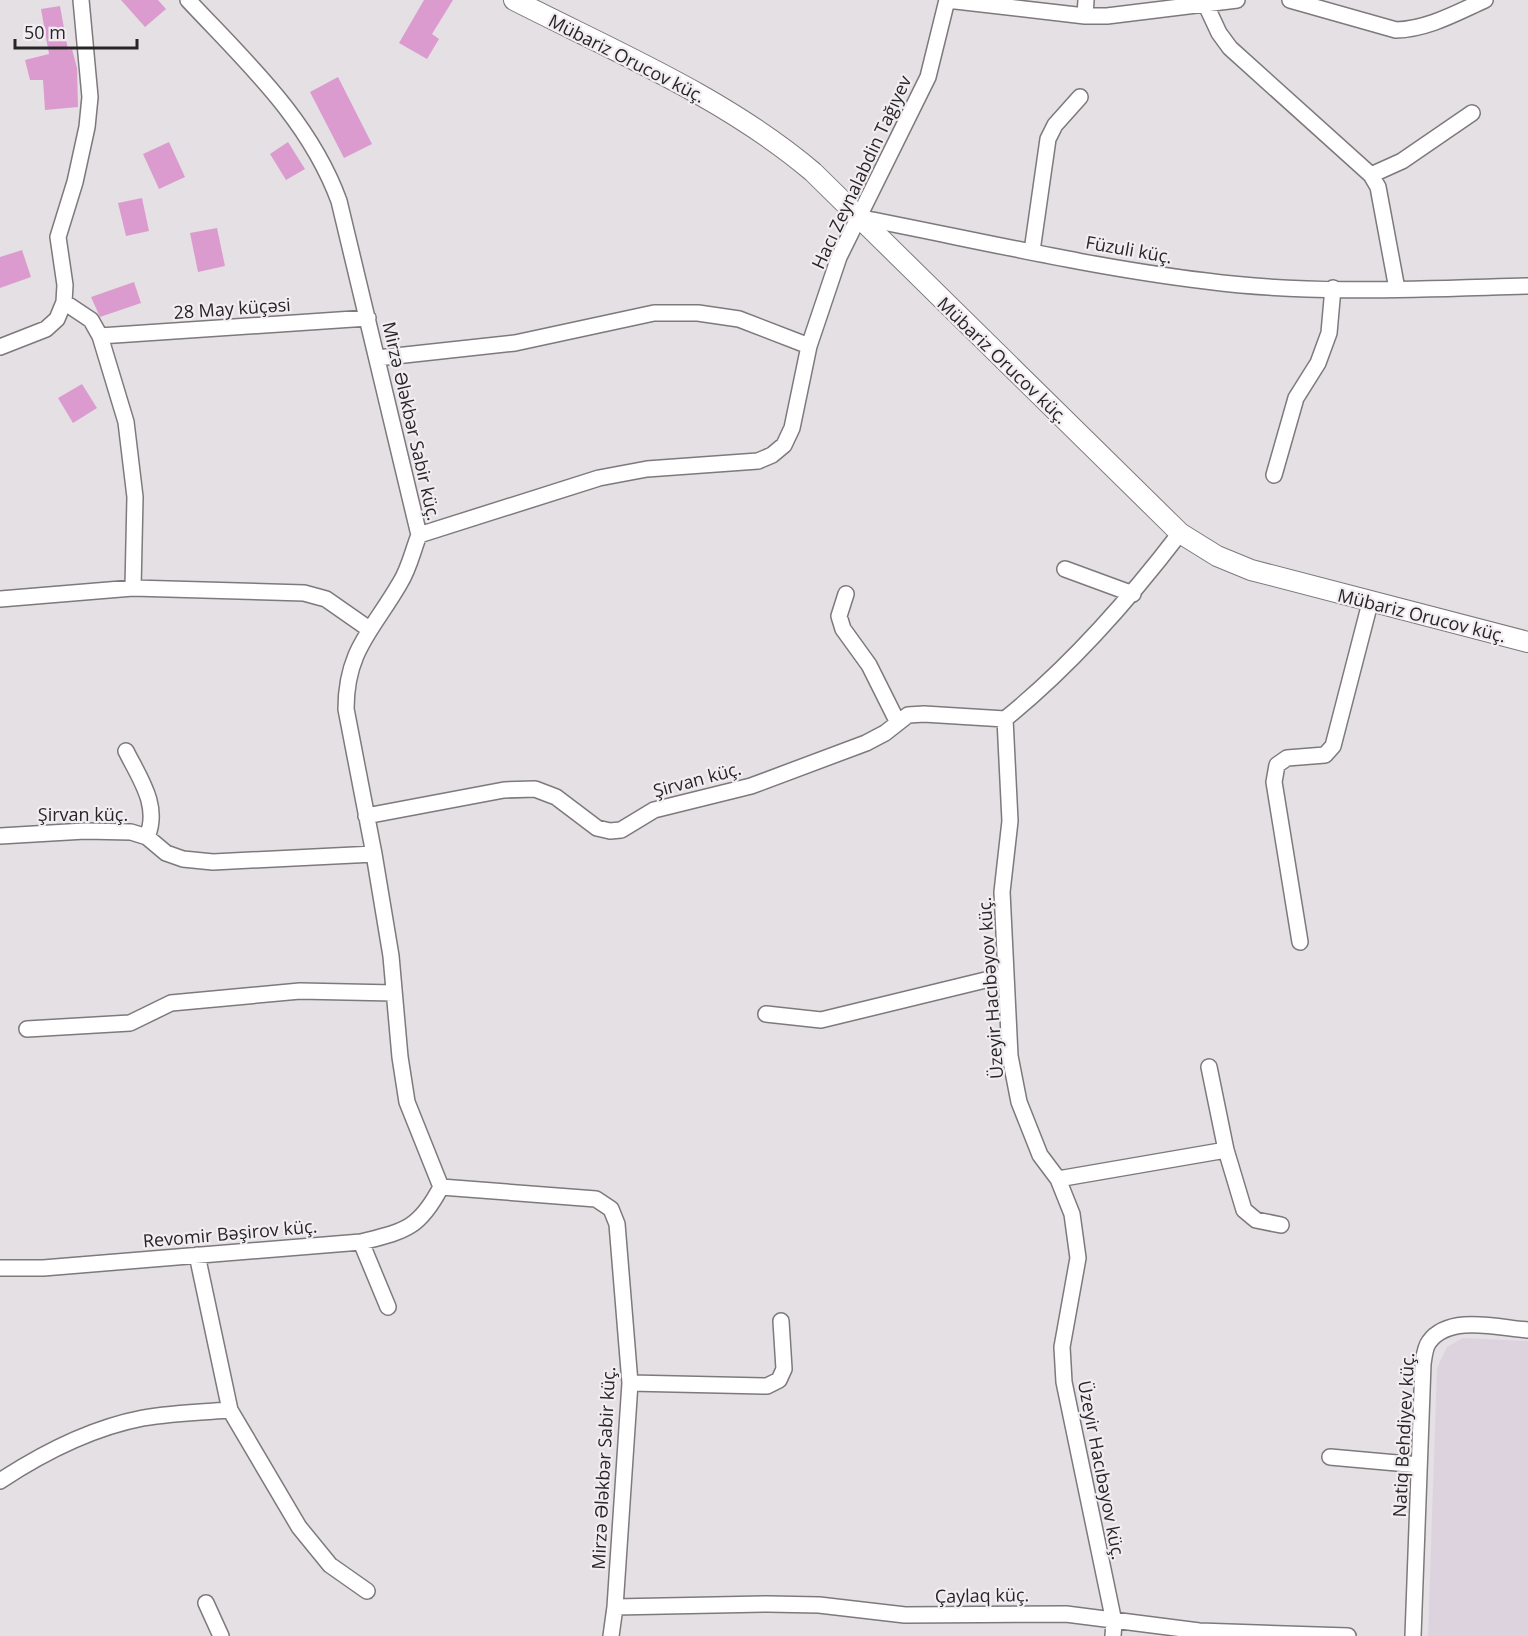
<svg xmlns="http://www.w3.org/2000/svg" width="1528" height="1636" font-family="'Open Sans',sans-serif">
  <rect width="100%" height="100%" fill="#e4e0e4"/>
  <path fill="#ddd3de" d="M1463 1338 1528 1341V1636H1428L1437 1368 1447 1347Z"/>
  <path fill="#dc9bcf" d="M121 0H158L166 9 145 27Z
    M424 0H453L432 34 439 39 427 59 399 43Z
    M60 6 68 50 72 49 77 68 78 107 45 110 43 80H30L25 60 49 54 41 9Z
    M338 77 372 144 344 158 310 92Z
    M169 142 185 177 159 189 143 154Z
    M288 142 305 169 286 180 270 154Z
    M142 198 149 231 126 236 118 203Z
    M217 228 225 266 198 272 190 233Z
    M22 250 31 277 0 288V257Z
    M134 282 141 303 100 317 91 297Z
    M82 384 97 408 73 423 58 398Z"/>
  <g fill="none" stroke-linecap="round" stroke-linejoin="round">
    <g stroke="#7d797d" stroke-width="18">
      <path id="minor" d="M188 0C246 62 309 119 339 201L419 535C413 550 409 569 400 583 373 630 346 650 346 709L374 854 391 956 400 1057 407 1102 441 1187 596 1199 611 1209 617 1224 630 1383 615 1607 611 1636
        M947 0 1085 16H1107L1237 0
        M1290 0 1396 30C1428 29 1456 13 1485 0
        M1205 3 1219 33 1230 48 1371 175 1378 187 1397 289
        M1085 16 1086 0
        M1371 175 1402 161 1472 113
        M857 217C972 239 1089 267 1206 281 1312 295 1421 289 1528 286
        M1032 251 1048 139 1055 125 1080 97
        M64 302 91 320 100 336 126 422 135 497 133 588
        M100 336 368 318
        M0 347 46 329 57 319 64 302 65 285 58 237 75 182 87 127 90 97 81 0
        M377 358 515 343 654 313H698L739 319 809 346
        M1274 475 1296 398 1318 363 1329 333 1333 288
        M419 535 599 478 647 469 758 461 772 455 784 445 792 428 809 346 839 257 928 77 947 0
        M1065 569 1133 594
        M846 594 839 616 843 629 869 665 897 721
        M0 599 133 588 304 593 326 599 369 629
        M126 751C140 779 160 806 147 837
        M366 816 504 790 535 789 556 797 597 828 610 831 621 830 654 810 751 786 866 743 885 733 908 715 924 714 1005 719
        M0 836 85 831 131 832 147 837 166 853 183 859 213 862 374 854
        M1300 942 1274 782 1277 765 1287 758 1325 755 1333 746 1370 603
        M766 1014 821 1020 1006 975
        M27 1029 130 1023 171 1003 300 991 394 993
        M1209 1067 1226 1150 1244 1210 1256 1220 1281 1225
        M1058 1179 1226 1150
        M361 1242 388 1307
        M197 1255 230 1410
        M0 1268H43L361 1242C405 1231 419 1229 441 1187
        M630 1383 767 1386 779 1380 784 1369 781 1321
        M1330 1457 1419 1465
        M0 1481C44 1452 91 1428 143 1418 171 1413 201 1412 230 1410L299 1527 330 1565 367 1591
        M206 1603 221 1636
        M615 1607 768 1604 819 1605 905 1615 1066 1614 1199 1631 1348 1636
        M1113 1636 1114 1622 1064 1382 1062 1347 1078 1258 1072 1214 1058 1179 1040 1155 1019 1102 1010 1056 1002 892 1010 821 1005 719C1072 665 1128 601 1180 533
        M1413 1636 1423 1364C1424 1357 1425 1347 1429 1342 1449 1314 1499 1328 1528 1330"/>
    </g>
    <g stroke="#7d797d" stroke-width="22">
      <path id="tertiary" d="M514 0C616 52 726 98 813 172L1180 533 1217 556 1251 570 1528 642"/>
    </g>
    <use href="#minor" stroke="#fff" stroke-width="15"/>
    <use href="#tertiary" stroke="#fff" stroke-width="20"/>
  </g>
  <g text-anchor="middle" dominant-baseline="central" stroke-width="4.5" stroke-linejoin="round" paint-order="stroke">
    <g font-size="18" fill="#272627" stroke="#f1edf1">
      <text transform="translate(627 58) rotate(27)">Mübariz Orucov küç.</text>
      <text transform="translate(861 172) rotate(-65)">Hacı Zeynalabdin Tağıyev</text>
      <text transform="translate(1129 249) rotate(10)">Füzuli küç.</text>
      <text transform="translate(232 308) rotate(-4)">28 May küçəsi</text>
      <text transform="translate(1003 360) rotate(44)">Mübariz Orucov küç.</text>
      <text transform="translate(412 421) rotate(77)">Mirzə Ələkbər Sabir küç.</text>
      <text transform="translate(1422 615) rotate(14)">Mübariz Orucov küç.</text>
      <text transform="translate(697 779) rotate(-15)">Şirvan küç.</text>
      <text x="83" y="814">Şirvan küç.</text>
      <text transform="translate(990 988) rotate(-94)">Üzeyir Hacıbəyov küç.</text>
      <text transform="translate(230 1233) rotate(-5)">Revomir Bəşirov küç.</text>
      <text transform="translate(1403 1435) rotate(-87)">Natiq Behdiyev küç.</text>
      <text transform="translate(603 1468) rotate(-87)">Mirzə Ələkbər Sabir küç.</text>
      <text transform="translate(1102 1470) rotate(79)">Üzeyir Hacıbəyov küç.</text>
      <text transform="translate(982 1595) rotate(-1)">Çaylaq küç.</text>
    </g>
  </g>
  <path d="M15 39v9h122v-9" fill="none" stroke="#272627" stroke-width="3"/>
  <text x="24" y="39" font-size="18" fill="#272627" stroke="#f1edf1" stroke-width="4.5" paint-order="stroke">50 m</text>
</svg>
